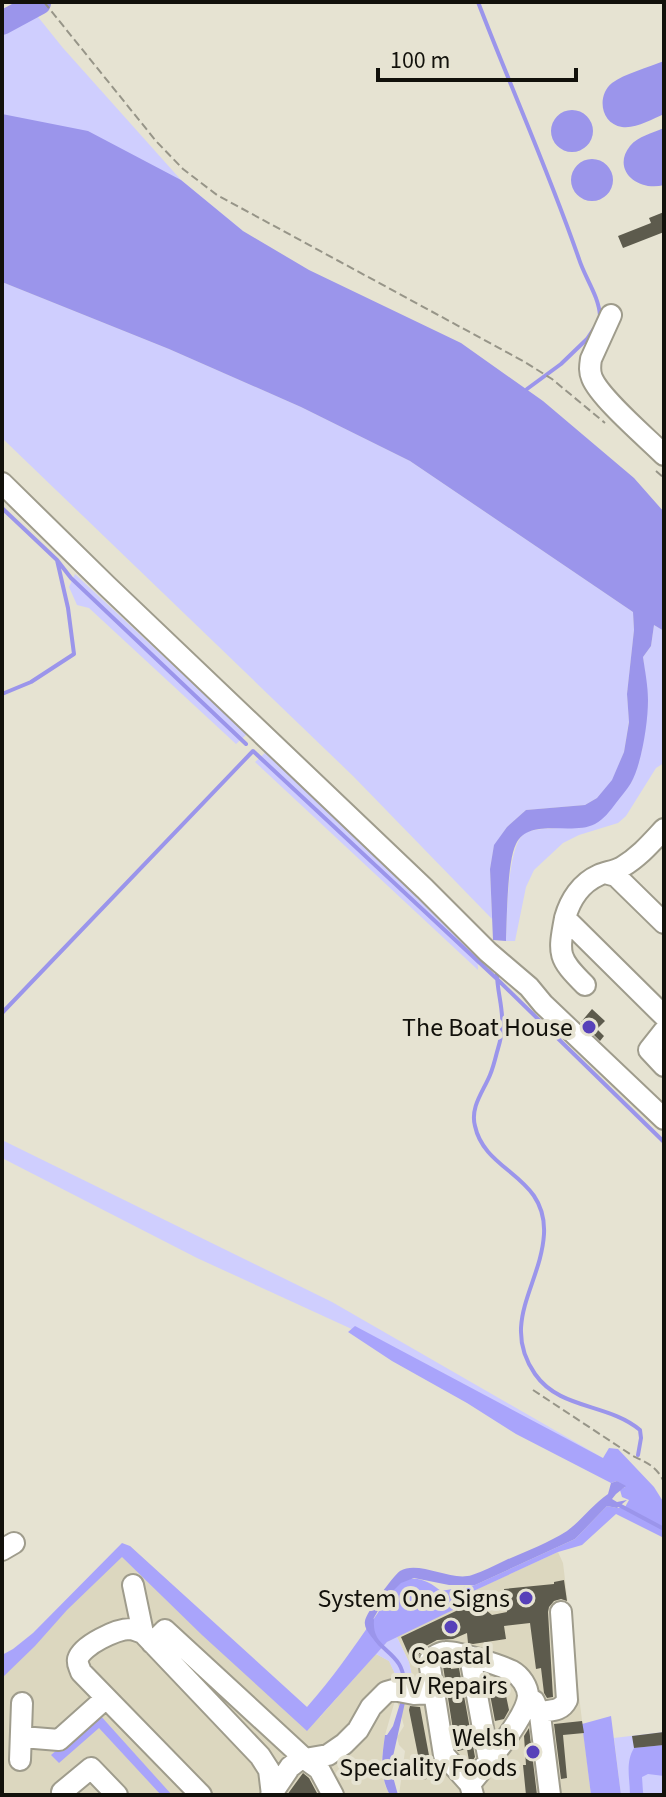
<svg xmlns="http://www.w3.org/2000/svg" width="666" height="1797" font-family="'Source Sans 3',sans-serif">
  <rect width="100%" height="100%" fill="#e6e3d2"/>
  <path fill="#dcd7bf" d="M130 1546 306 1708 320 1717 376 1654 389 1661 401 1686 415 1689 409 1662 397 1637 452 1610 453 1600 558 1552 563 1563 591 1795H399L405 1751 399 1745 397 1737 404 1726 396 1697 385 1735 381 1764 385 1785 390 1795H2V1668Z"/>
  <path fill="#cfcefe" d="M34 12 63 48 181 180 243 231 2 131V27L35 17Z
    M2 282 169 349 301 407 410 461 633 612 634 630 627 694 629 721 624 752 612 781 597 798 585 805 526 810 507 827 494 846 490 869 492 919 353 776 2 438Z
    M75 574 247 734 236 744 89 608 77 605 69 587Z
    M654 625 664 631V763L656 768 626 816 618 823 579 835 563 843 534 870 526 887 515 941H506C507 919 507 844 525 833 535 827 568 828 581 828L631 783 637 767 642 750 648 701 643 657 651 646Z
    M266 752 477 950 478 970 255 762Z
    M2 1140 332 1302 603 1458 356 1331 197 1258 2 1158Z
    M397 1637 409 1662 415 1689 401 1687 389 1661 376 1654 387 1642Z
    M664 1732V1795H621L614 1738Z"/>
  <path fill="#a9a4fb" d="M355 1326 603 1458 609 1448 618 1449 654 1487 664 1503V1538L616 1514 582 1545 558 1552 454 1600 453 1610 387 1642 307 1731 202 1635 122 1557 67 1610 35 1646 2 1678V1655L13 1649 33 1633 122 1543 130 1546 307 1707C332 1679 353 1648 375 1617 383 1606 389 1590 401 1582 416 1574 430 1582 441 1591L475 1585 575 1539 607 1506 617 1508 625 1507 629 1500 622 1497 620 1490 625 1487 617 1481 611 1483 516 1434 467 1403 392 1361 348 1332Z
    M99 1714 172 1795H161L99 1728 59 1763 51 1755Z
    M611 1716 621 1795H591L582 1724Z
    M664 1745V1776L648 1774 642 1777 643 1792 644 1795H630C630 1779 625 1763 634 1748Z"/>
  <path fill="#9b95eb" d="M664 61V114C652 119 636 129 622 127 601 124 596 96 612 83 624 74 649 67 664 61Z
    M551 131a21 21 0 1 1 42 0a21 21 0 1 1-42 0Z
    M2 114 88 131 181 180 243 231 309 270 461 343 543 401 634 478 664 512V631L654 625 651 646 643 657C645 671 648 686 648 700 648 722 642 763 631 783 627 790 621 796 616 803 610 811 604 819 595 824 572 836 529 817 516 844 507 861 507 920 506 941L493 940 490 869 494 845 507 827 526 810 585 805 597 798 612 780 624 752 629 722 627 694 634 630 633 612 410 461 301 407 169 349 2 282Z
    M664 128V185C638 192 611 170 630 146 638 136 653 133 664 128Z
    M571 180a21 21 0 1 1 42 0a21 21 0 1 1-42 0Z
    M617 1481 626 1486 616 1494 612 1499 617 1502 627 1500 617 1508 607 1506 575 1539 475 1585H449L414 1578 401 1583 384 1600 371 1623 373 1634 380 1647C375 1640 363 1630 365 1621 366 1613 393 1576 400 1571 419 1560 451 1582 472 1575 484 1571 495 1565 506 1560 527 1551 548 1543 567 1531 582 1520 593 1504 608 1494L611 1483Z
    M402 1697 406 1698 392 1761V1773L398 1795H390C379 1775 382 1757 385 1735H387L393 1726Z"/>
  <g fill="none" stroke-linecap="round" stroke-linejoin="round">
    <path stroke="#9b95eb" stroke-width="4" d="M478 2C511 88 549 172 579 259 585 278 599 296 600 316
      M527 389 561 364 587 339 595 327
      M2 508 57 560 68 608 74 654 31 682 2 694
      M57 560 71 578 246 744
      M497 974C497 992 504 1010 502 1028 502 1036 499 1045 497 1052 495 1060 493 1068 490 1075 483 1092 470 1107 475 1126 485 1173 547 1175 544 1234 541 1285 500 1323 535 1374 560 1410 608 1403 640 1430L641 1438 638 1455
      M2 1013 253 751 497 979 664 1142
      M619 1505 664 1529
      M372 1620C370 1645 388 1647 399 1664 403 1670 404 1678 405 1684"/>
    <path stroke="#9b95eb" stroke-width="24" d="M2 23 39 3"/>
  </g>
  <path fill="#5d5b4d" d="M664 212V232L623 248 618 236 651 223 649 218Z
    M592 1009 605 1021 597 1029 604 1036 600 1041 581 1022Z
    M564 1580 567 1601 561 1599 554 1601 549 1607 548 1612 553 1697 547 1698 544 1693 541 1668 536 1669 530 1623 504 1626 506 1639 473 1644 468 1643 467 1633 453 1639 437 1640 426 1646 418 1656 411 1660 401 1637 456 1611 455 1600 480 1597 481 1606 492 1615 507 1612 504 1589 554 1584V1582Z
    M446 1665H451V1669L459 1668 475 1757 473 1760 469 1761 467 1749 458 1751 456 1749 443 1666Z
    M504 1686 509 1710 504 1719 495 1721 489 1689Z
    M410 1706 420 1707 433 1777 423 1780 409 1710Z
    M582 1721 584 1733 563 1735 567 1778 561 1779 554 1724Z
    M529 1728 537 1795H526L523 1765H526L524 1736Z
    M664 1732V1745L634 1748 632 1736Z
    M303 1773 309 1778 318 1795H287Z"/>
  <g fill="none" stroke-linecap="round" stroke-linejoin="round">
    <g stroke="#9f9c8c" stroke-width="24">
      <path id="minor" d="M611 315 591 359C590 366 589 371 592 378 600 398 647 438 664 455
        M2 483 107 586 425 889 488 952 529 987 543 1004 664 1119
        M664 829C651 843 639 857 622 867 615 871 606 872 599 875 581 883 570 900 565 918L664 1016
        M605 873 616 876 664 923
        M565 918C558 955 558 958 585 985
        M664 1031 649 1050 664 1066
        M2 1550 14 1543
        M133 1585 143 1633
        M152 1643 165 1630 305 1759 319 1769 333 1795
        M470 1657 489 1761
        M534 1701 540 1715 550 1795
        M539 1712C551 1710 561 1712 567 1700L561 1612
        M22 1737 59 1740 106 1698
        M20 1760 22 1703
        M470 1784C484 1767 527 1717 528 1696 528 1687 521 1676 512 1671 502 1666 457 1651 446 1652 440 1652 435 1656 430 1660V1667L444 1755 470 1784 473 1795
        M62 1792 91 1768 117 1795
        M201 1795 81 1672C79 1666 77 1664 78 1659 82 1645 117 1629 130 1629 136 1630 137 1631 143 1633L260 1756 269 1770 272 1795
        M271 1795 290 1767 299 1760 328 1755 344 1744 358 1730 371 1707 386 1692 393 1690 414 1694 434 1693"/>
    </g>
    <path stroke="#979588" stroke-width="2" stroke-dasharray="8 4" stroke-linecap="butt" d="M44 2 156 141 183 169 217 195 523 361 552 379 605 423
      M656 471 664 478
      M533 1390 633 1456C648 1463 657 1467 664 1482"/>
    <use href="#minor" stroke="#fff" stroke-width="20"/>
  </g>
  <g fill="#5741b9" stroke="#e6e3d2" stroke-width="3">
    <circle cx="589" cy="1027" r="8"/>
    <circle cx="526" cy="1598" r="8"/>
    <circle cx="451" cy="1627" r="8"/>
    <circle cx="533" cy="1752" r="8"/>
  </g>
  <g text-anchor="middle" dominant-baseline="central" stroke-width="8" stroke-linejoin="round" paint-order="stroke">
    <g font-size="26" fill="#12110b" stroke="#e6e3d2" text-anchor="end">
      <text x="573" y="1027">The Boat House</text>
      <text x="510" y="1598">System One Signs</text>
      <text x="451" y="1655" text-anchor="middle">Coastal<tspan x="451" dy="30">TV Repairs</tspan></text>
      <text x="517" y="1737">Welsh<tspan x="517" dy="30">Speciality Foods</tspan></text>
    </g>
  </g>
  <rect width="666" height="1797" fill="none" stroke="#12110b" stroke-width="8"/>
  <path d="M378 68v12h198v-12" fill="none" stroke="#12110b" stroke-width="4"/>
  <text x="390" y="68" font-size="24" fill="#12110b" stroke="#e6e3d2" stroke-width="6" paint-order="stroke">100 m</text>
</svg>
